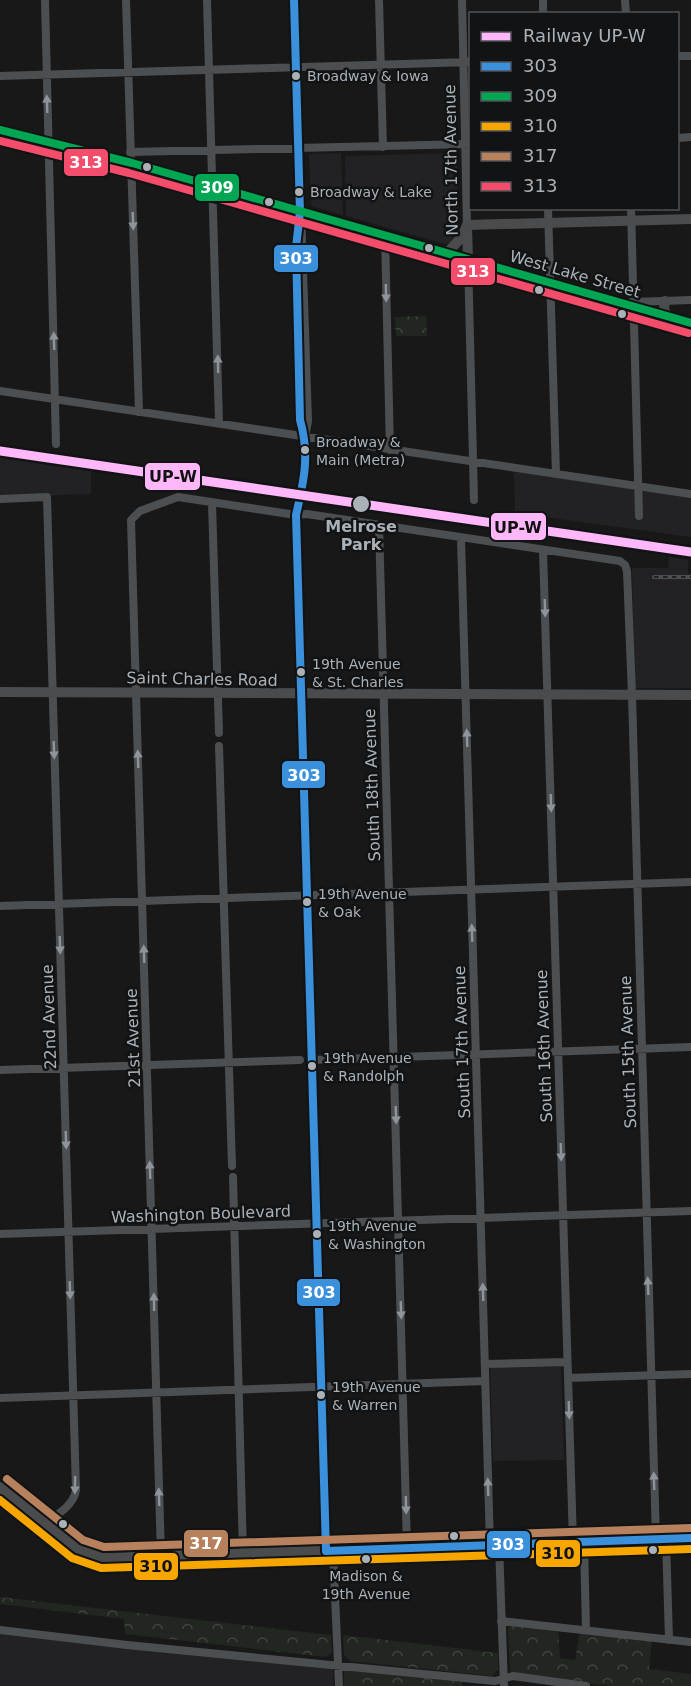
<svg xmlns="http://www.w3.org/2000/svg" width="691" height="1686" font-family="'DejaVu Sans',sans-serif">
  <defs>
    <pattern id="park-crowns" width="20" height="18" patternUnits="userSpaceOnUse" patternTransform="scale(1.5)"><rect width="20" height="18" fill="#212720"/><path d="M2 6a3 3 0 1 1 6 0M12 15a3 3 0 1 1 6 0" fill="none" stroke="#3f443e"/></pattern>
  </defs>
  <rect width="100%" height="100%" fill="#181818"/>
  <path fill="#222224" d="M341 153 342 183 343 215 311 206 309 154Z
    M457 153 459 234 448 245 346 216 345 156Z
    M0 454 91 467V494L0 497Z
    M514 472 691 497V537L515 513Z
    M669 557 688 560V573L691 574V688H635L632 568H668Z
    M561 1358 564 1460 493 1461 490 1360Z
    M0 1633 333 1669V1686H0Z"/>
  <path fill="url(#park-crowns)" d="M426 316 427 336H396L395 317Z
    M0 1597 331 1635 332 1652 326 1657 125 1634 124 1619 0 1604Z
    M510 1624 558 1629 560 1658 575 1660 580 1632 652 1640 649 1669 691 1674V1686H611L515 1675 510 1672 508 1629Z
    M343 1635 498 1653V1670L492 1676 350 1661 344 1655Z
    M344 1669 462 1682V1686H344Z"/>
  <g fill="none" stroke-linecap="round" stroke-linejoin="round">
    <path stroke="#4c4f51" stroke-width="8" d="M45 0 56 444
      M126 0 139 412
      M207 0 219 423
      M294 0 308 421 305 437 306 474 296 515 326 1551
      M379 0 383 147
      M462 0 467 225
      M543 0V14
      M625 0 626 14
      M678 56H691
      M0 76 470 62
      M678 138 691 137
      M130 152 470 144
      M548 208 556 474
      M631 208 639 516
      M298 229 296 247 300 420 304 436
      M385 235 390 450
      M468 259 474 500
      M633 302 691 300
      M0 391 691 494
      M0 499 47 497 76 1490C74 1505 57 1515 45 1523
      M212 503 219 733
      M379 525 407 1548
      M461 538 490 1545
      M543 550 573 1542
      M219 746 232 1166
      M0 906 691 882
      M311 1060 691 1047
      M0 1070 300 1060
      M233 1177 243 1553
      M0 1234 691 1211
      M485 1364 567 1362
      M568 1378 691 1374
      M0 1398 485 1381
      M666 1539 669 1640
      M584 1542 586 1630
      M499 1545 504 1686
      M333 1551 339 1686
      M161 1556 131 520 140 511 178 497 296 515 307 514 620 561 625 565 627 571 632 695 656 1540
      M501 1621 691 1642
      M0 1630 127 1645 495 1681 513 1676 586 1686"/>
    <path stroke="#4a4b4d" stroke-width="10" d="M0 130 132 163 691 323
      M467 225 691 219
      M467 227 468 259
      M447 253 462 237 467 225
      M665 301 664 309 667 316
      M0 692 691 695
      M0 1487 78 1549 102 1558 691 1538"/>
    <g stroke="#4c4f50" stroke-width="4">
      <path id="rail" d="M0 447 367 503 691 548
        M654 577H691"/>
    </g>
    <use href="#rail" stroke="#121314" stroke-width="1.5" stroke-dasharray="4.5" stroke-linecap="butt"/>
    <g stroke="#121314" stroke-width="12">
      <path id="bus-1" d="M294 0 300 212 296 247 300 420C310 455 304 481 296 515L326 1551
        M326 1551 691 1538"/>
    </g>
    <g stroke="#121314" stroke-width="12">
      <path id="bus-2" d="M0 130 132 163 691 323"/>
    </g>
    <g stroke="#121314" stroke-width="12">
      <path id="bus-3" d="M0 1500 72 1558 101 1568 691 1549"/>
    </g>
    <g stroke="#121314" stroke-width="12">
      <path id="bus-4" d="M7 1479 83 1540 104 1547 691 1528"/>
    </g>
    <g stroke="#121314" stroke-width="12">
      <path id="bus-5" d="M0 141 129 173 688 333"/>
    </g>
    <use href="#bus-1" stroke="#3a90db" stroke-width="8"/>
    <use href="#bus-2" stroke="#00a651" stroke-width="8"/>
    <use href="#bus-3" stroke="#f7a600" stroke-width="8"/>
    <use href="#bus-4" stroke="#b6815c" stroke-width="8"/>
    <use href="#bus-5" stroke="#f44d6c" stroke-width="8"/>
    <g stroke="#121314" stroke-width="14">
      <path id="rail-1" d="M0 451 691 552"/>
    </g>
    <use href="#rail-1" stroke="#feb8fa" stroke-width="9"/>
  </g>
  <defs><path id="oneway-solid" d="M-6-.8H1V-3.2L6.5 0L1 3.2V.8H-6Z" transform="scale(1.5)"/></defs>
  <g fill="#8e9499">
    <use href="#oneway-solid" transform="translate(47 104) rotate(-92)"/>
    <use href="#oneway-solid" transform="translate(133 221) rotate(88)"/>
    <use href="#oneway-solid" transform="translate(386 293) rotate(89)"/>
    <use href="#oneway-solid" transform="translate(54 341) rotate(-92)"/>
    <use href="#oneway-solid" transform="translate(218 364) rotate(-91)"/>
    <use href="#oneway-solid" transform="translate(545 608) rotate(88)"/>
    <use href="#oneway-solid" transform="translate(467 738) rotate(-92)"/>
    <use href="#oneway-solid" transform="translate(54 750) rotate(88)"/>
    <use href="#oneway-solid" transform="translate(138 759) rotate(-92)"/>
    <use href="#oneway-solid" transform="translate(551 803) rotate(88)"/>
    <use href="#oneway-solid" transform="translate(472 933) rotate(-92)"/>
    <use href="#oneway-solid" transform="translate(60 945) rotate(88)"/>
    <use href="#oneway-solid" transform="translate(144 954) rotate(-92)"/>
    <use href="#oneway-solid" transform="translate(396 1115) rotate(88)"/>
    <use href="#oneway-solid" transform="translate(66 1140) rotate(88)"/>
    <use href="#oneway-solid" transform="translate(561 1152) rotate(88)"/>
    <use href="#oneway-solid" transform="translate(150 1170) rotate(-92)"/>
    <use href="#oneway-solid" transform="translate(648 1286) rotate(-92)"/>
    <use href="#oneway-solid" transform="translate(70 1290) rotate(88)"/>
    <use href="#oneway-solid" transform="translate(483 1292) rotate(-92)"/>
    <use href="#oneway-solid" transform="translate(154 1302) rotate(-91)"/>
    <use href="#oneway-solid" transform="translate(401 1310) rotate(88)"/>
    <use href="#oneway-solid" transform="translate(569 1410) rotate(88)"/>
    <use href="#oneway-solid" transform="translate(654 1481) rotate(-92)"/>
    <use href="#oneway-solid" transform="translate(75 1485) rotate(91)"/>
    <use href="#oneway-solid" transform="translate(488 1487) rotate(-92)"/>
    <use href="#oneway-solid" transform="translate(159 1497) rotate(-92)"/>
    <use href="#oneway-solid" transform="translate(406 1505) rotate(89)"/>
  </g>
  <g fill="#aab2b8" stroke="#121314" stroke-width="2">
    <circle cx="296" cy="76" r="5"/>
    <circle cx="147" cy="167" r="5"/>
    <circle cx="299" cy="192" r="5"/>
    <circle cx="269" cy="202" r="5"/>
    <circle cx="429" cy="248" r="5"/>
    <circle cx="539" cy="290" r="5"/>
    <circle cx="622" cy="314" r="5"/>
    <circle cx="305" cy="450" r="5"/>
    <circle cx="361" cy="504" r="9"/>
    <circle cx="301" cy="672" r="5"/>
    <circle cx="307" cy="902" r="5"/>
    <circle cx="312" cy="1066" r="5"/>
    <circle cx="317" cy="1234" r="5"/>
    <circle cx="321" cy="1395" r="5"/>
    <circle cx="63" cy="1524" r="5"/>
    <circle cx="454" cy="1536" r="5"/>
    <circle cx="653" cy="1550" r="5"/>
    <circle cx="366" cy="1559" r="5"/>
  </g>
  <g text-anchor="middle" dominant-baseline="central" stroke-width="5" stroke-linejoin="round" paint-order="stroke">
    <g font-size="14" fill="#aab2b8" stroke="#121314" text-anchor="start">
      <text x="307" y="76">Broadway &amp; Iowa</text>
      <text x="310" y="192">Broadway &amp; Lake</text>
      <text x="316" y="442">Broadway &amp;<tspan x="316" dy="18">Main (Metra)</tspan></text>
      <text x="312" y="664">19th Avenue<tspan x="312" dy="18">&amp; St. Charles</tspan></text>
      <text x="318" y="894">19th Avenue<tspan x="318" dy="18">&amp; Oak</tspan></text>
      <text x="323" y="1058">19th Avenue<tspan x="323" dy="18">&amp; Randolph</tspan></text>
      <text x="328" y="1226">19th Avenue<tspan x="328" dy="18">&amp; Washington</tspan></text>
      <text x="332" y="1387">19th Avenue<tspan x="332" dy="18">&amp; Warren</tspan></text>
      <text x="366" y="1576" text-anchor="middle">Madison &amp;<tspan x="366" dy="18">19th Avenue</tspan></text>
    </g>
    <g font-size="16" fill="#aab2b8" stroke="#121314">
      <text transform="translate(451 160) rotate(-91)">North 17th Avenue</text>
      <text transform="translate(575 274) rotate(16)">West Lake Street</text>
      <text transform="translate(202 679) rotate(1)">Saint Charles Road</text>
      <text transform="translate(372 785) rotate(-92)">South 18th Avenue</text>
      <text transform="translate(49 1017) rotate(-92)">22nd Avenue</text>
      <text transform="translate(133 1038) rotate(-92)">21st Avenue</text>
      <text transform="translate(462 1042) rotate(-92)">South 17th Avenue</text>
      <text transform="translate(544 1046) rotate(-92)">South 16th Avenue</text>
      <text transform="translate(628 1052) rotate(-92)">South 15th Avenue</text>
      <text transform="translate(201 1214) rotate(-2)">Washington Boulevard</text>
    </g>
    <g font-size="16" font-weight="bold" fill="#aab2b8" stroke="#121314">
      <text x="361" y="526">Melrose<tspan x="361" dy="18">Park</tspan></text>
    </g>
  </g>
  <g stroke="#121314" stroke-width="2">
    <rect x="63" y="148" width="46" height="29" rx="6" fill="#f44d6c"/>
    <rect x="194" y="173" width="46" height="29" rx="6" fill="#00a651"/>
    <rect x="273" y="244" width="46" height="29" rx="6" fill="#3a90db"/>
    <rect x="450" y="257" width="46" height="29" rx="6" fill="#f44d6c"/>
    <rect x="144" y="462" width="57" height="29" rx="6" fill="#feb8fa"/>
    <rect x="490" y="512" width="57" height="29" rx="6" fill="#feb8fa"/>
    <rect x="281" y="760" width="45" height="29" rx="6" fill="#3a90db"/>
    <rect x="296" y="1278" width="45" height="29" rx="6" fill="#3a90db"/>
    <rect x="183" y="1529" width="46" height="29" rx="6" fill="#b6815c"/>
    <rect x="486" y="1530" width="45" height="29" rx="6" fill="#3a90db"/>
    <rect x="535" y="1539" width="46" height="29" rx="6" fill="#f7a600"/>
    <rect x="133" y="1552" width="46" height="29" rx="6" fill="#f7a600"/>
  </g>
  <g font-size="16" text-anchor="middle" font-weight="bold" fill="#fff">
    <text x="86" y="168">313</text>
    <text x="217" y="193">309</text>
    <text x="296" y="264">303</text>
    <text x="473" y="277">313</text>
    <text x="304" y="781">303</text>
    <text x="319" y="1298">303</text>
    <text x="206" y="1549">317</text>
    <text x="508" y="1550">303</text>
  </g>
  <g font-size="16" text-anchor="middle" font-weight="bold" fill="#111">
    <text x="173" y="482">UP-W</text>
    <text x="518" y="533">UP-W</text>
    <text x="558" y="1559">310</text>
    <text x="156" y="1572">310</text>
  </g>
  <rect x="469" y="12" width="210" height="198" fill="#121314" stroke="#4f5356" stroke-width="1.5"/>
  <rect x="481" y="32" width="30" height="9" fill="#feb8fa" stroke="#4f5356" stroke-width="1.5"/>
  <text x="523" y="42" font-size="18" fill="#aab2b8">Railway UP-W</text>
  <rect x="481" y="62" width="30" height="9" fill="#3a90db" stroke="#4f5356" stroke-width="1.5"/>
  <text x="523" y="72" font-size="18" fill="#aab2b8">303</text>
  <rect x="481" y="92" width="30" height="9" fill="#00a651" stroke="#4f5356" stroke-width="1.5"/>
  <text x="523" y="102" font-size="18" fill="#aab2b8">309</text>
  <rect x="481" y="122" width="30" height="9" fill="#f7a600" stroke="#4f5356" stroke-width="1.5"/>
  <text x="523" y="132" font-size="18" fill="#aab2b8">310</text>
  <rect x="481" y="152" width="30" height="9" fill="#b6815c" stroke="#4f5356" stroke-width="1.5"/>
  <text x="523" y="162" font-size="18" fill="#aab2b8">317</text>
  <rect x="481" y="182" width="30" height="9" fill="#f44d6c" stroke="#4f5356" stroke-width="1.5"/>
  <text x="523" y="192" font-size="18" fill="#aab2b8">313</text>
</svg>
